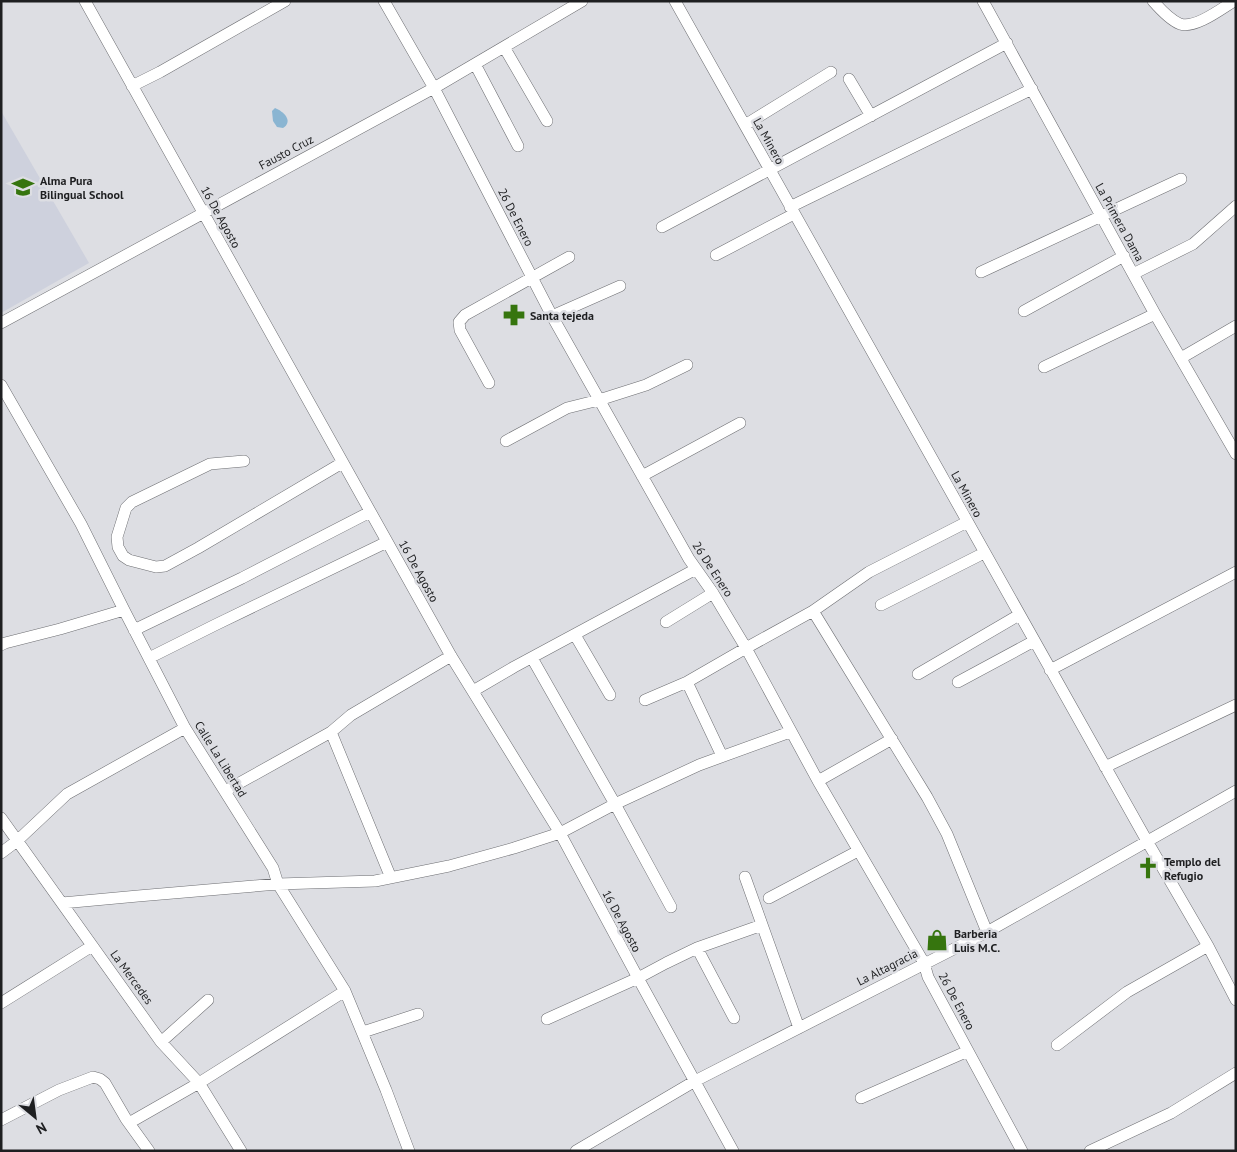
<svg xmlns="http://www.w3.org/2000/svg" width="1237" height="1152" font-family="'PT Sans',sans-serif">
  <rect width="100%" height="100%" fill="#dddee3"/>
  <path fill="#ced1dd" d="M1 111 89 263 1 313Z"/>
  <path fill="#8ab5d2" d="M275 108C283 111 294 121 283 128L277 127 273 121 272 111Z"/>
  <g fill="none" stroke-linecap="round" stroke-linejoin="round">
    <g stroke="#6d6e72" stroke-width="12">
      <path id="minor" d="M85 1 451 656 560 833 638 978 733 1151
        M384 1 434 88 552 316 689 559 713 593 746 648 818 781 924 963 928 977 1022 1151
        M675 1 1147 841 1208 946 1236 1000
        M983 1 1155 314 1236 454
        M1153 1C1160 9 1170 20 1180 24 1195 29 1221 9 1234 1
        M504 47 547 121
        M475 64 518 146
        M849 79 871 116
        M132 86 160 72 285 1
        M745 125 831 72
        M790 207 1032 89
        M662 227 1007 43
        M716 255 794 214
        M981 272 1181 179
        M1133 274 1193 244 1236 206
        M1024 311 1124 256
        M552 316 620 286
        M1 323 434 88 582 1
        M1181 358 1236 326
        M1044 367 1155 314
        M489 383 460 330 459 322 465 315 569 257
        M1 385 81 524 124 610 185 728 273 868 278 884 345 991 386 1090 409 1151
        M506 441 567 408 599 400 646 385 687 365
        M244 461 210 464 132 502 126 508 117 537 118 547 123 556 129 560 156 567 165 566 198 548 342 463
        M642 476 740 423
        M881 605 984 553
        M813 611 927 797 947 834 987 932
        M666 622 713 593
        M134 630 242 578 370 512
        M575 635 610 695
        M1 645 5 643 60 629 124 610
        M149 658 215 625 387 542
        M532 658 615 804 671 907
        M1050 670 1236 572
        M918 674 1019 615
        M687 682 722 756
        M958 682 1034 641
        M473 691 514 667 696 569
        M645 700 687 682 746 648 813 611 869 572 967 522
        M1105 767 1236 705
        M818 781 892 739
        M225 791 331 732
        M1 818 161 1042 199 1083 241 1151
        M1 853 17 841 67 794 185 728
        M745 877 799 1028
        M391 878 331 732 351 715 451 656
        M769 898 858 851
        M62 903 138 896 278 884 375 881 449 866 514 848 560 833 615 804 699 765 790 732
        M697 948 734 1018
        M1 1003 92 946
        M547 1019 638 978 666 963 697 948 762 925
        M363 1032 418 1014
        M161 1042 208 1000
        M1057 1045 1127 992 1208 946
        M861 1098 968 1051
        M1 1120 59 1090 93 1077 100 1079 105 1083 126 1119 149 1151
        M129 1123 199 1083 345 991
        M576 1151 695 1081 987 932 1236 791
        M1090 1151 1171 1113 1236 1073"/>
    </g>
    <use href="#minor" stroke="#fff" stroke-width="11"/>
  </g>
  <defs>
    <g id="school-bare" transform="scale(1.725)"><path d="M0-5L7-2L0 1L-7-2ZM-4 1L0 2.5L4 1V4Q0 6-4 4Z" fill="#36750e" stroke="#dddee3" stroke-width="2.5" paint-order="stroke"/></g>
    <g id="pharmacy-bare" transform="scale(1.725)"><path d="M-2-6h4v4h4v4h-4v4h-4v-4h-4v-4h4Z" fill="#36750e" stroke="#dddee3" stroke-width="2.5" paint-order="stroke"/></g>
    <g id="church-bare" transform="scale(1.725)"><path d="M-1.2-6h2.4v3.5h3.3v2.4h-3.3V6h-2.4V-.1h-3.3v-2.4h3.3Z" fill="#36750e" stroke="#dddee3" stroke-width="2.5" paint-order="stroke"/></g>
    <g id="shop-bare" transform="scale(1.725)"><path d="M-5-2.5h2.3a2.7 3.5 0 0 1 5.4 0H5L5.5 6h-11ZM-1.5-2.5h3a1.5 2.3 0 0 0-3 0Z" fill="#36750e" stroke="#dddee3" stroke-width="2.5" paint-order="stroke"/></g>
  </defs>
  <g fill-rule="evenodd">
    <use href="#school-bare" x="23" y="187"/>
    <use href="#pharmacy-bare" x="514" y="315"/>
    <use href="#church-bare" x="1148" y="868"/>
    <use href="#shop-bare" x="937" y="940"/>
  </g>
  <g text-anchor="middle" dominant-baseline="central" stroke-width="5" stroke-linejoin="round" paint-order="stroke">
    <g font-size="12" fill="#1e1f21" stroke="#dddee3">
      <text transform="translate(769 141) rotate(61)">La Minero</text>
      <text transform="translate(286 152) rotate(-28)">Fausto Cruz</text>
      <text transform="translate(221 217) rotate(61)">16 De Agosto</text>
      <text transform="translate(516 217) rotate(63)">26 De Enero</text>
      <text transform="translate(1120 222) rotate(61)">La Primera Dama</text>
      <text transform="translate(967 494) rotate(61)">La Minero</text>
      <text transform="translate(713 569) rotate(57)">26 De Enero</text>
      <text transform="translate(419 571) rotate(61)">16 De Agosto</text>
      <text transform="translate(221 759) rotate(58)">Calle La Libertad</text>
      <text transform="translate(622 921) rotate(62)">16 De Agosto</text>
      <text transform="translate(887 967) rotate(-27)">La Altagracia</text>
      <text transform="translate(132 977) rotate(54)">La Mercedes</text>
      <text transform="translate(957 1001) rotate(62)">26 De Enero</text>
    </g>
    <g font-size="12" font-weight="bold" fill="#1e1f21" stroke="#dddee3" text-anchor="start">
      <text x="40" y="180">Alma Pura<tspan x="40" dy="14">Bilingual School</tspan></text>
      <text x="530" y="315">Santa tejeda</text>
      <text x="1164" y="861">Templo del<tspan x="1164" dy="14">Refugio</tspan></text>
      <text x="954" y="933">Barberia<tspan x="954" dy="14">Luis M.C.</tspan></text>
    </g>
  </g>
  <rect width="1237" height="1152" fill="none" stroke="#1e1f21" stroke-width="5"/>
  <g transform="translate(35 1117) rotate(151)" stroke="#dddee3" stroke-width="4" paint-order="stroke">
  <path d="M0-4L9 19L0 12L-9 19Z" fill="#1e1f21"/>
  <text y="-8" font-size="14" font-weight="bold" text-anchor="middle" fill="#1e1f21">N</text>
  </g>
</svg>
